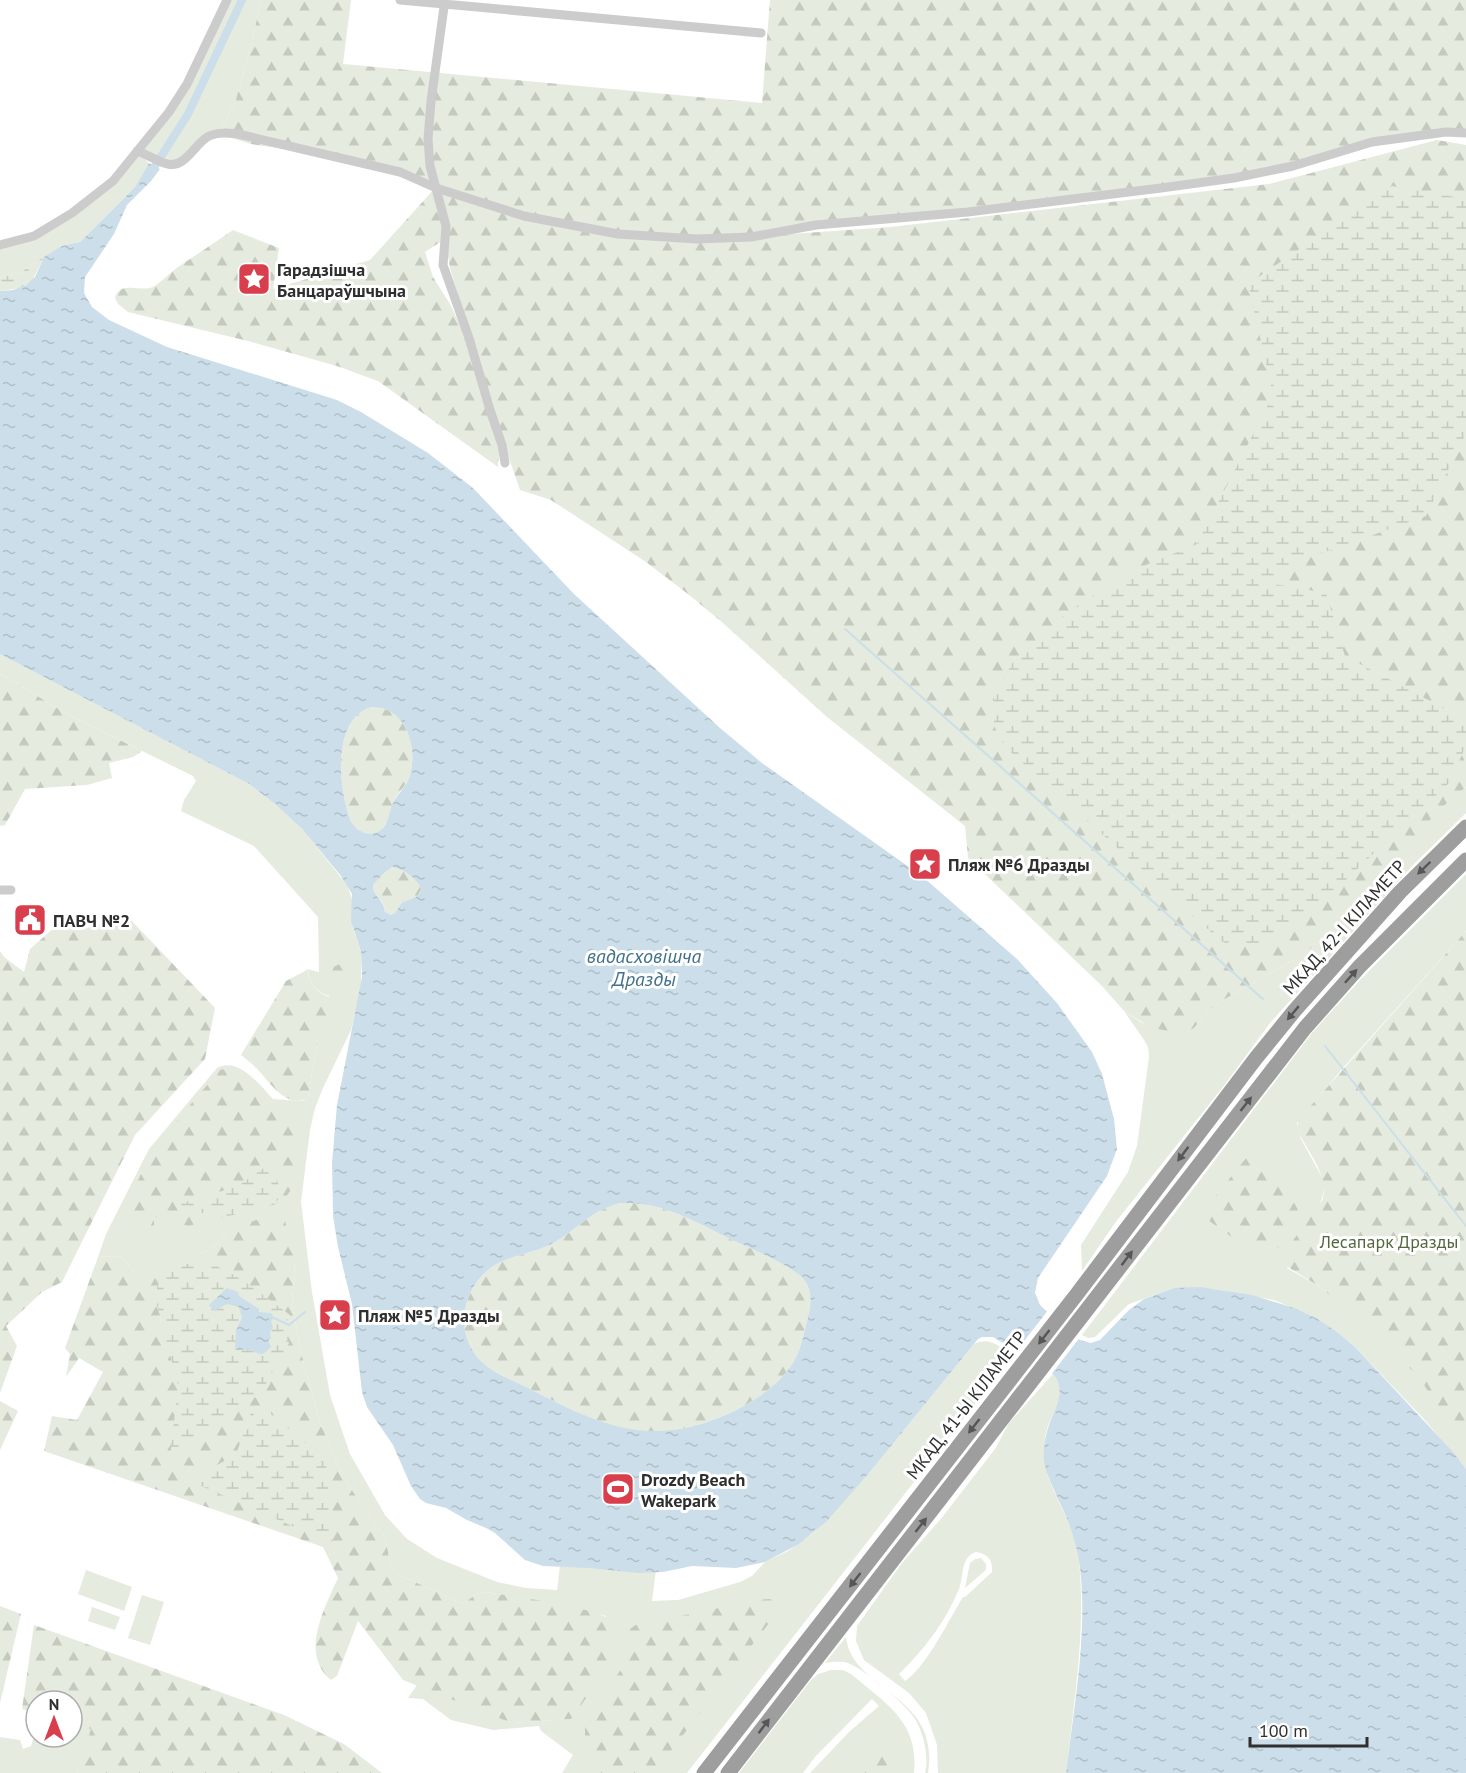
<svg xmlns="http://www.w3.org/2000/svg" width="1466" height="1773" font-family="'PT Sans',sans-serif">
  <defs>
    <pattern id="forest-firs" width="22" height="20" patternUnits="userSpaceOnUse" patternTransform="scale(1.5)"><rect width="22" height="20" fill="#e5ebde"/><path d="M5 1l3.5 6h-7zM16 11l3.5 6h-7z" fill="#c5cabf"/></pattern>
    <pattern id="wetland-marsh" width="20" height="14" patternUnits="userSpaceOnUse" patternTransform="scale(1.5)"><rect width="20" height="14" fill="#e5ebde"/><path d="M1 5h8M5 5V1M11 12h8M15 12V8" fill="none" stroke="#c5cabf"/></pattern>
    <pattern id="water-ripples" width="26" height="14" patternUnits="userSpaceOnUse" patternTransform="scale(1.5)"><rect width="26" height="14" fill="#cbdee9"/><path d="M2 4q2-2 4 0t4 0M15 11q2-2 4 0t4 0" fill="none" stroke="#afbfc8"/></pattern>
  </defs>
  <rect width="100%" height="100%" fill="#fff"/>
  <path fill="#e5ebde" fill-rule="evenodd" d="M227 0H261L251 46 235 103 219 134 208 138 184 163 138 152 149 163 135 187 80 242 61 246 21 272 0 278V245L17 242 94 197 169 112Z
    M0 654 249 784 275 804 303 830 347 885 353 902V928L361 951V988L351 1030 323 1088 315 1108 310 1130 301 1202 312 1292 330 1395 350 1454 385 1515 407 1539 437 1558 497 1582 526 1588 557 1590 581 1393 677 1405 652 1601 678 1600 740 1582 752 1576 765 1562 788 1551 812 1534 825 1522 870 1472 974 1344C988 1336 1001 1347 1013 1355L687 1773H562L573 1755 541 1731 539 1726 493 1730 451 1720 423 1699 408 1698 417 1685 511 1723 571 1719 606 1616 567 1606 486 1592 476 1594 463 1604 395 1573 391 1567 385 1537 367 1513 342 1475 320 1422 304 1365 292 1305 295 1260 230 1229 214 1247 197 1255 198 1281 176 1294 137 1275 120 1256 98 1257 106 1234 149 1149 217 1068C238 1056 260 1085 273 1099L302 1101 308 1098 318 1037 329 996C315 991 311 984 307 969L319 972 318 917 254 846 181 811 184 800 196 781 193 776 65 713 0 673Z
    M1466 787V813L1413 865 1270 1023 1226 1083 1115 1223 1082 1271 1081 1245 1128 1172 1137 1146 1149 1057 1148 1047 1144 1040 1124 1011 1142 1023 1187 1032 1194 1028 1210 1009 1223 1000 1299 957 1440 809Z
    M1466 874V931L1343 1068 1297 1123 1301 1139 1324 1181C1327 1203 1298 1247 1287 1268L1320 1287 1466 1398V1469L1423 1418 1355 1347 1336 1331 1316 1318 1274 1300 1214 1289 1174 1288 1129 1304 1095 1337 1088 1338 1082 1335 1312 1033 1360 980Z
    M1053 1374C1071 1396 1047 1416 1045 1438 1044 1449 1045 1468 1049 1479 1059 1506 1076 1530 1079 1560 1086 1631 1074 1702 1066 1773H938L937 1745 926 1713 909 1693 864 1660 856 1641 857 1626 902 1563 940 1520 995 1449 1009 1423ZM976 1552C988 1554 993 1560 992 1572L965 1597H963C950 1618 925 1669 905 1681L899 1674C924 1650 946 1621 959 1589 964 1576 960 1557 976 1552Z
    M981 1558 986 1564V1570L965 1588 970 1563 975 1559Z
    M86 1570 132 1587 124 1611 78 1594Z
    M142 1595 164 1602 150 1645 128 1638Z
    M92 1607 120 1617 115 1630 88 1621Z
    M846 1637C852 1692 941 1693 928 1773H925C929 1757 924 1734 915 1719 906 1704 864 1669 848 1663 841 1661 833 1662 825 1663Z
    M831 1670H843L851 1674C886 1704 919 1721 914 1773H810L849 1732 879 1706 872 1699 815 1757 803 1773H739L811 1680 818 1674Z
    M72 1724 92 1729 77 1773H0V1737L20 1740 23 1749 31 1746 36 1729V1737H72Z"/>
  <path fill="url(#forest-firs)" d="M261 0H351L343 64 762 103 770 0H1466V133L1446 132 1161 188 1117 189 968 212 816 225 761 236 890 227 1269 184 1437 140 1466 145V787L1440 809 1320 941 1299 957 1223 1000 1210 1009 1194 1028 1187 1032 1180 1034 1150 1027 1124 1011 1102 986 968 858 965 826 827 717 723 623 688 594 646 562 551 500 520 490 493 412 450 268 445 239 425 252 433 277 450 304 467 340 500 442 498 467 378 381 337 366 248 341 128 312 118 304 115 298C120 279 142 294 155 286 163 280 170 273 178 267 196 255 214 243 233 230L279 248 273 289 370 260 435 188 342 158 251 144 219 134 235 103 251 46Z
    M0 673 65 713 142 751 133 757 109 763 112 778 87 785 25 789 5 825 0 826Z
    M371 707C406 706 418 747 410 775 407 785 400 790 395 799 391 807 389 821 383 828 371 839 355 832 350 819 339 789 331 720 371 707Z
    M395 867C405 871 420 879 421 890L417 897 391 915 385 912 383 903 374 892 373 886C376 878 385 875 390 868Z
    M128 917 215 1008 205 1059 135 1135 62 1282 42 1292 6 1326 17 1346 0 1393V951L4 957 24 972 30 949 56 926 83 929Z
    M1466 931V1432L1441 1411 1420 1379 1377 1333 1320 1287 1283 1264V1254L1322 1201C1331 1176 1306 1151 1297 1128L1299 1119Z
    M346 961C351 970 353 977 348 986 336 987 330 981 329 969Z
    M307 970C311 984 315 991 329 997L327 1029 318 1037 308 1098C287 1109 271 1084 259 1071 254 1065 247 1060 241 1055L286 981Z
    M230 1068 233 1073H240L251 1079 285 1115 298 1140 290 1191 286 1197 276 1204 188 1226 154 1217V1233H145L130 1211 128 1201 154 1147 220 1070Z
    M1253 1153 1257 1155C1265 1166 1300 1204 1299 1215 1298 1224 1288 1236 1282 1243 1276 1250 1269 1257 1259 1256L1202 1216 1205 1209 1247 1157Z
    M620 1203C662 1202 690 1219 726 1237 745 1246 794 1266 805 1281 814 1294 810 1310 806 1325 803 1337 800 1352 793 1363 767 1403 702 1431 656 1431 607 1432 563 1405 520 1384 507 1378 492 1372 481 1361 454 1334 461 1289 492 1267 511 1254 535 1254 555 1242 581 1227 588 1212 620 1203Z
    M273 1214H281L285 1221 295 1260 292 1305 304 1365 320 1422 342 1475 367 1513 385 1537 391 1567 395 1573 463 1604 476 1594 486 1592C518 1598 590 1605 615 1622L612 1662 571 1719 511 1723 403 1680 358 1621 337 1676 331 1680C299 1654 325 1607 338 1578L323 1547 44 1451 52 1416 77 1420 103 1372 79 1358 66 1377 70 1354 65 1348 98 1257 120 1256 137 1275 149 1269 163 1290 198 1281 197 1255 214 1247 230 1229Z
    M0 1401 18 1411 0 1450Z
    M770 1599 777 1602 779 1610 670 1752 653 1768 636 1773H594C587 1755 582 1738 587 1719L624 1665 630 1629 637 1624 647 1625 661 1620 757 1600Z
    M0 1606 21 1614 0 1703Z
    M34 1625 284 1715 344 1744 382 1773H77L91 1729 72 1724V1701H36V1714L22 1709Z
    M868 1752 881 1755 894 1761 883 1770 884 1773H856L854 1757Z"/>
  <path fill="url(#wetland-marsh)" d="M1392 186 1466 199V433L1426 516 1280 568 1269 583 1326 593 1345 656 1466 720V746L1449 783 1290 932C1264 945 1250 953 1221 941L1005 747 994 726V697L1013 661 1068 612 1129 572 1197 544 1273 395 1248 284Z
    M44 257 32 281 20 288 0 291V278L21 272Z
    M271 1163 281 1192 276 1204 229 1216 186 1211 179 1204 238 1186Z
    M200 1258 240 1278 290 1315 283 1329 289 1343 260 1394 170 1458 178 1385 156 1301 158 1278Z
    M265 1408 326 1461 333 1544 190 1481 236 1454 251 1413Z"/>
  <path fill="url(#water-ripples)" fill-rule="evenodd" d="M149 163 160 169 151 181 127 205 114 234 85 277 84 293 92 307 109 320 167 347 337 400 361 412 428 453 473 488 574 594 720 728 762 763 923 877 1017 959 1057 1003 1092 1052 1102 1074 1114 1119 1117 1149 1107 1176 1038 1278 1035 1293 1040 1305 1060 1324 1080 1340 1091 1343 1100 1340 1129 1310 1144 1299 1174 1288 1200 1287 1252 1295 1294 1308 1316 1318 1336 1331 1355 1347 1453 1452 1466 1469V1773H1066C1074 1707 1090 1620 1078 1555 1074 1535 1067 1517 1058 1499 1053 1487 1046 1474 1044 1461 1043 1449 1045 1436 1049 1425 1055 1408 1067 1391 1053 1374L993 1337H982L978 1339 870 1472 826 1522 799 1544 765 1562 736 1568 692 1566 663 1572 638 1573 589 1568 543 1566 525 1560 495 1533 486 1528 467 1520 446 1508 426 1503 420 1499 411 1486 393 1445 367 1407 362 1392 352 1304 338 1247 333 1216 332 1163 337 1105 362 977 361 951 351 921 352 894 341 876 303 830 275 804 249 784 0 654V291L13 290 26 285 35 277 44 257 61 246 80 242 135 187ZM371 707C406 706 418 747 410 775 407 786 398 793 393 803 389 810 389 822 383 828 371 839 355 832 350 819 339 789 331 720 371 707ZM392 867C402 868 420 880 421 890 417 901 409 898 401 904 397 909 398 912 391 915L385 912 383 904 374 892 373 886C375 881 388 870 392 867ZM620 1203C662 1202 690 1219 726 1237 745 1246 794 1266 805 1281 814 1294 810 1310 806 1325 803 1337 800 1352 793 1363 767 1403 702 1431 656 1431 607 1432 563 1405 520 1384 507 1378 492 1372 481 1361 454 1334 461 1289 492 1267 511 1254 535 1254 555 1242 581 1227 588 1212 620 1203Z
    M227 1288 238 1292 239 1296 259 1309V1312L271 1313 274 1318 271 1321 273 1328 270 1331 271 1339 268 1340 271 1347C262 1355 264 1356 252 1351 248 1349 240 1350 235 1350L236 1330 242 1318 239 1307 227 1304 214 1311 209 1305Z"/>
  <path fill="#fff" d="M1049 1309 1081 1336 1050 1376 1014 1354Z"/>
  <g fill="none" stroke-linecap="round" stroke-linejoin="round">
    <path stroke="#cbdee9" stroke-width="2" d="M845 629 1263 999
      M1325 1046 1466 1226
      M274 1318 289 1325 305 1312"/>
    <path stroke="#cbdee9" stroke-width="8" d="M155 166 188 114 242 0"/>
    <path stroke="#ccc" stroke-width="9" d="M400 0 761 33
      M445 0 431 101 428 139 430 166 446 226 443 265 469 338 490 410 502 445 505 463
      M137 151C147 154 157 162 168 164 186 168 195 143 209 136 218 132 228 133 238 134L400 172 436 188 524 216 618 234 697 239 751 237 816 225 968 212 1161 188 1234 178 1293 166 1372 142 1446 132 1466 133
      M0 245 34 236 72 213 113 181 169 112 187 84 227 0
      M0 890H11"/>
    <path stroke="#9e9e9e" stroke-width="15" d="M704 1773 1077 1294 1256 1058 1295 1010 1400 892 1466 827
      M728 1773 1305 1028 1360 966 1466 860"/>
  </g>
  <defs><path id="oneway-solid" d="M-6-.8H1V-3.2L6.5 0L1 3.2V.8H-6Z" transform="scale(1.5)"/></defs>
  <g fill="#565656">
    <use href="#oneway-solid" transform="translate(1424 868) rotate(136)"/>
    <use href="#oneway-solid" transform="translate(1351 976) rotate(-48)"/>
    <use href="#oneway-solid" transform="translate(1293 1013) rotate(130)"/>
    <use href="#oneway-solid" transform="translate(1246 1104) rotate(-52)"/>
    <use href="#oneway-solid" transform="translate(1183 1154) rotate(127)"/>
    <use href="#oneway-solid" transform="translate(1127 1258) rotate(-53)"/>
    <use href="#oneway-solid" transform="translate(1044 1337) rotate(128)"/>
    <use href="#oneway-solid" transform="translate(974 1426) rotate(128)"/>
    <use href="#oneway-solid" transform="translate(921 1525) rotate(-52)"/>
    <use href="#oneway-solid" transform="translate(855 1580) rotate(128)"/>
    <use href="#oneway-solid" transform="translate(764 1726) rotate(-53)"/>
  </g>
  <defs>
    <g id="sight-square" transform="scale(1.725)"><rect x="-9" y="-9" width="18" height="18" rx="4" fill="#d93e4d" stroke="#fff"/><path d="M0-6L1.8-2.2L6-1.7L2.9 1.2L3.7 5.4L0 3.3L-3.7 5.4L-2.9 1.2L-6-1.7L-1.8-2.2Z" fill="#fff"/></g>
    <g id="civic-square" transform="scale(1.725)"><rect x="-9" y="-9" width="18" height="18" rx="4" fill="#d93e4d" stroke="#fff"/><path d="M-.6-6.5H3V-4.5H.6V-3L4-1V1h2V6H-6V1h2V-1L-.6-3ZM-1.2 2.5V6h2.4V2.5Z" fill="#fff"/></g>
    <g id="stadium-square" transform="scale(1.725)"><rect x="-9" y="-9" width="18" height="18" rx="4" fill="#d93e4d" stroke="#fff"/><path d="M0-5a6.5 5 0 1 0 0 10a6.5 5 0 1 0 0-10ZM-3.5-1.8h7v3.6h-7Z" fill="#fff"/></g>
  </defs>
  <g fill-rule="evenodd">
    <use href="#sight-square" x="254" y="279"/>
    <use href="#sight-square" x="925" y="864"/>
    <use href="#civic-square" x="30" y="920"/>
    <use href="#sight-square" x="335" y="1315"/>
    <use href="#stadium-square" x="618" y="1489"/>
  </g>
  <g text-anchor="middle" dominant-baseline="central" stroke-width="6" stroke-linejoin="round" paint-order="stroke">
    <g font-size="18" font-weight="bold" fill="#2f2f2f" stroke="#fff" text-anchor="start">
      <text x="277" y="269">Гарадзішча<tspan x="277" dy="21">Банцараўшчына</tspan></text>
      <text x="948" y="864">Пляж №6 Дразды</text>
      <text x="53" y="920">ПАВЧ №2</text>
      <text x="358" y="1315">Пляж №5 Дразды</text>
      <text x="641" y="1479">Drozdy Beach<tspan x="641" dy="21">Wakepark</tspan></text>
    </g>
    <g font-size="18" fill="#2f2f2f" stroke="#fff">
      <text transform="translate(1344 927) rotate(-48)">МКАД, 42-І КІЛАМЕТР</text>
      <text transform="translate(966 1405) rotate(-52)">МКАД, 41-Ы КІЛАМЕТР</text>
    </g>
    <g font-size="18" fill="#53683f" stroke="#fff">
      <text x="1389" y="1241">Лесапарк Дразды</text>
    </g>
    <g font-size="20" font-style="italic" fill="#42718b" stroke="#fff">
      <text x="644" y="956">вадасховішча<tspan x="644" dy="23">Дразды</tspan></text>
    </g>
  </g>
  <g transform="translate(54 1719)"><circle r="28" fill="#ffffff" stroke="#acacac" stroke-width="1.5"/>
  <path d="M0-4.5L10 22L0 15L-10 22Z" fill="#d93e4d"/>
  <text y="-9" font-size="16" font-weight="bold" text-anchor="middle" fill="#2f2f2f">N</text>
  </g>
  <path d="M1250 1737v9h117v-9" fill="none" stroke="#2f2f2f" stroke-width="3"/>
  <text x="1259" y="1737" font-size="18" fill="#2f2f2f" stroke="#ffffff" stroke-width="4.5" paint-order="stroke">100 m</text>
</svg>
